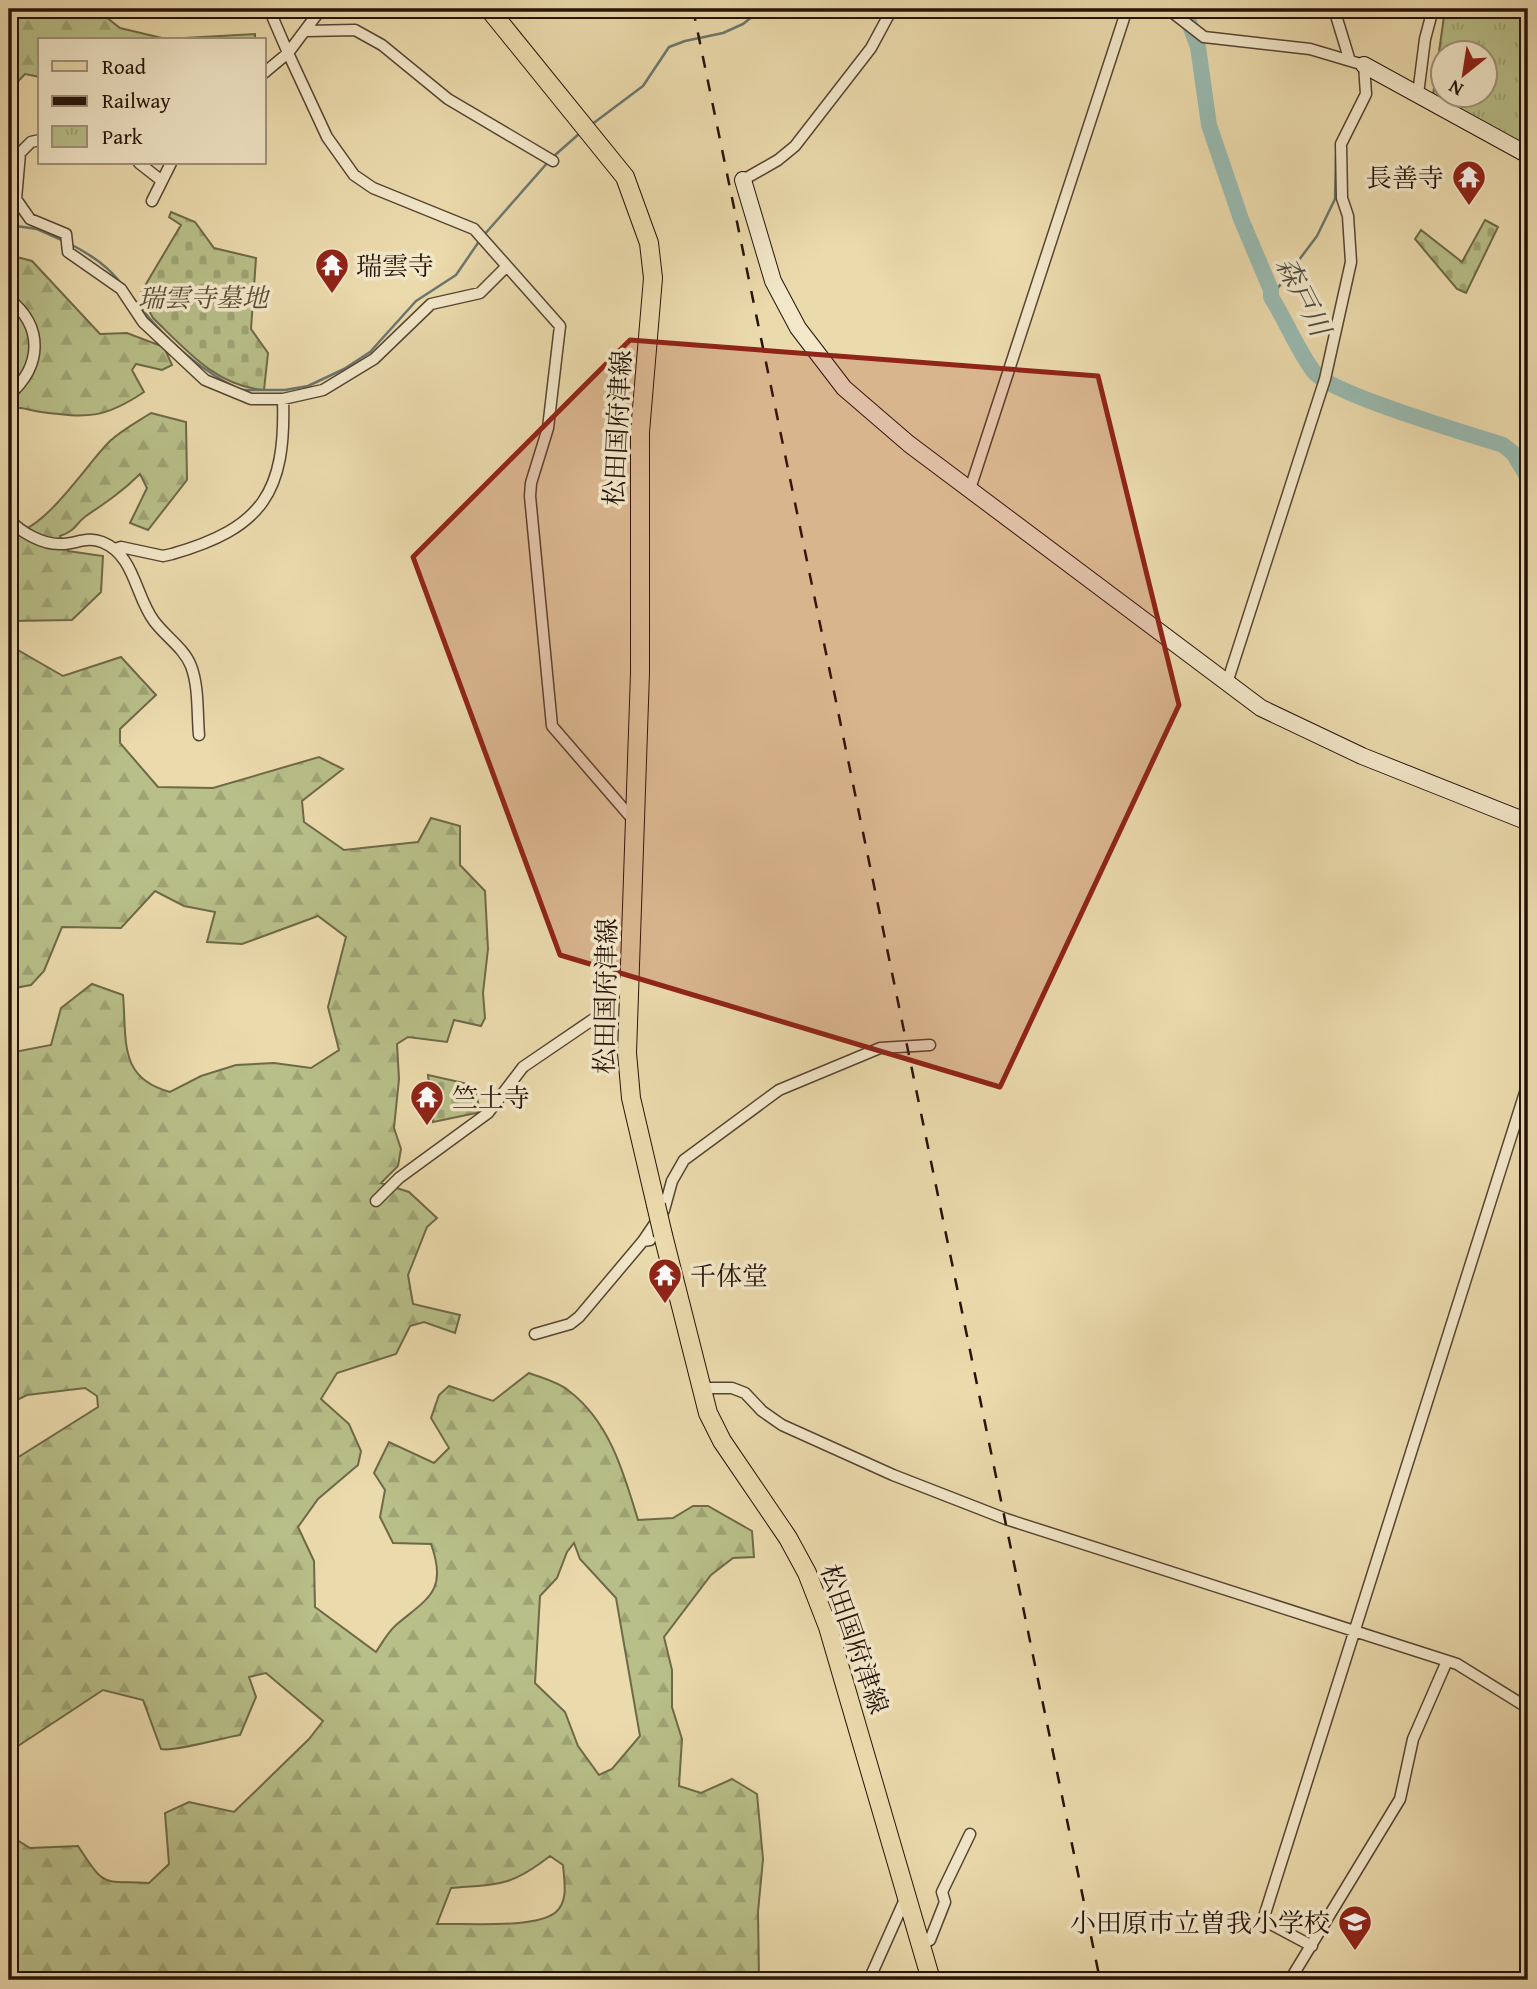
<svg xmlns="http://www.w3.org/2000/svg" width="1537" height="1989" font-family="'Gentium Book Plus','Noto Serif JP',serif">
  <defs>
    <pattern id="forest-firs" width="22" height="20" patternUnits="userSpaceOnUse" patternTransform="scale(1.75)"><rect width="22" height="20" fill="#b8bf88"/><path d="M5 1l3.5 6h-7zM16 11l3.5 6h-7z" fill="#9ea374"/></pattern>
    <pattern id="cemetery-stones" width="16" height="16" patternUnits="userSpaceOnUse" patternTransform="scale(1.75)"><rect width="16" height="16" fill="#b8bf88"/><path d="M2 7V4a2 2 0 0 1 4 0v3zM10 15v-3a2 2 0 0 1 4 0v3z" fill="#9ea374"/></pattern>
    <pattern id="park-tufts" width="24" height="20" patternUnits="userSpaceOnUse" patternTransform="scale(1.75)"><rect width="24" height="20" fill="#b8bf88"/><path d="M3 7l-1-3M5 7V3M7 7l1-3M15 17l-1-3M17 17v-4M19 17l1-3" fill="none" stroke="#9ea374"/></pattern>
  </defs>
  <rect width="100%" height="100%" fill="#ebdaac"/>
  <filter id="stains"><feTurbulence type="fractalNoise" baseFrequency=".00286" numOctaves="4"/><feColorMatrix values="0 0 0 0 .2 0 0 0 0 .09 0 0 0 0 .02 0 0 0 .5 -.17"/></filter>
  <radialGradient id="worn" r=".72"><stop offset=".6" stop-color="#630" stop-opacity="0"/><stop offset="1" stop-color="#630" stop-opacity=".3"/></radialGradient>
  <path fill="url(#forest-firs)" stroke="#6e6948" stroke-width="2" fill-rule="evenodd" d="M9 9H96L120 28 166 39 255 34V40H40V77L25 74 9 91Z
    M9 255 32 261 100 334 127 333 164 347 172 365 162 370 136 364 132 370 144 392C104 419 87 418 41 412 28 410 21 406 9 409Z
    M151 413 186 422 187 480 148 530 130 523 147 488 140 474C123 491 105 503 86 516 74 525 77 530 60 536L68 551 103 556 101 592 72 620 11 621 9 533C42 536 87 463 110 441 122 430 137 422 151 413Z
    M9 649H16L63 676 121 657 156 695 120 729V743L158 787 213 788 319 757 343 769 302 801 304 822 344 850 418 842 431 818 460 826V865L485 891 488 949 483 993 485 1018 481 1026 454 1020 447 1042 408 1037 397 1044 399 1079 394 1128 401 1149 398 1166 381 1183 409 1192 437 1218 427 1227 408 1275 413 1304 460 1315 455 1333 424 1322 410 1326 396 1354 337 1373 321 1399 349 1424 361 1451 358 1465 318 1499 298 1527 314 1561 315 1607 376 1652C382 1643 388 1632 396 1625 428 1598 448 1591 431 1544L393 1543 380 1517 385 1490 374 1473 389 1442 434 1463 449 1448 431 1418 439 1395 449 1386 493 1401 529 1373C542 1378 559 1382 569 1391 610 1422 624 1474 638 1520L673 1518 693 1506H708L752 1531 754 1557 733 1558 711 1575 664 1637 672 1670V1707L682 1739 679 1786 701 1793 732 1779 757 1794 763 1859 758 1912 759 1980H9V1835L30 1848 78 1846C107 1890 101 1880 149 1883L169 1864 165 1813 189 1802 234 1812 309 1739 323 1721 266 1673 249 1677 256 1697 240 1735C221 1738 175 1752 161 1749L143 1700 103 1690 9 1752V1463L98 1407 97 1396 85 1388 27 1395 13 1402 9 1398V1053L51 1045 61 1008 92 984 123 995C127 1041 118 1078 170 1092L201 1076 236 1065 274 1063 311 1068 339 1050 328 1007 346 937 318 916 242 944 207 942 215 912 184 906 155 891 121 928 62 927 44 971 31 985 9 989ZM574 1543 580 1559 616 1598 640 1736 612 1769 599 1775 578 1746 565 1712 535 1683 540 1596 557 1578 567 1552ZM550 1856 563 1865C564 1880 569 1900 556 1912 537 1929 465 1923 437 1924L451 1888C499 1884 510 1887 550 1856Z"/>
  <path fill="url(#cemetery-stones)" stroke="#6e6948" stroke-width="2" d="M171 212 195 222 214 248 256 258 251 329 268 353 264 390C216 386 186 350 153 318L140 294 181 225 169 217Z
    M1485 220 1498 227 1466 293 1457 289 1415 239 1421 230 1462 262Z
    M428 1075 473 1085 481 1112 433 1122Z"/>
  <path fill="url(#park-tufts)" stroke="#6e6948" stroke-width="2" fill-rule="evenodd" d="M1445 9H1528V148L1433 95ZM1442 52H1484V94H1442Z"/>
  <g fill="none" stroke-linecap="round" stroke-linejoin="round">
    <path stroke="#6a776d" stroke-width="2.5" d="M591 125 643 86 669 47 685 41 723 33 743 24 762 9
      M554 156 580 133
      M9 225 37 229 64 241
      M484 235 549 161
      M70 244C116 267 120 285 151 320 175 347 203 371 235 387
      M1271 297 1317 236 1335 199 1336 156
      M241 390H285L308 386 344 369 370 352 416 301 456 275 480 240"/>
    <path stroke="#99bab0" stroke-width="16" d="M1184 9 1198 47 1209 125 1241 219 1271 290V297C1286 321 1297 349 1314 372 1331 394 1469 434 1503 445L1513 453 1528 478"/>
    <g stroke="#564532" stroke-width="13">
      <path id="street" d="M321 9 288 53 327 137 354 175 373 188 474 229 560 326 548 428 531 483 530 496 552 726 635 822
        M1168 9 1204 37 1310 49 1364 65 1366 94 1341 144 1342 198 1348 216 1351 262 1325 379 1227 683
        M1334 9 1349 58
        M306 31 355 30 382 45 448 99 553 161
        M264 73 288 53 269 9
        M1418 94 1425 39 1433 9
        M40 140 31 142 20 153 16 199 30 219 66 234 68 252 121 289 143 322 205 380 251 399H283L323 390 374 359 431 304 480 293 507 266
        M139 163 162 181
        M743 180 778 160 795 146 871 48 892 9
        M152 201 171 163
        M9 299C44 327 42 366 9 395
        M970 489 1127 9
        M9 519C20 532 43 545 61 544 76 544 87 536 102 542 135 555 135 596 154 621 165 636 184 648 191 666 199 687 197 713 199 735
        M115 549 121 547 163 556 172 554C263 528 286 492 283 399
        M376 1201 399 1178 488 1113 523 1067 595 1018 608 1004 620 984 630 980
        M643 1241 664 1210 672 1181 684 1160 779 1090 880 1048 930 1045
        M535 1334 570 1324 579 1317 643 1241 650 1240
        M699 1388H732L745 1393 762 1411 782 1425 893 1475 1006 1519 1457 1664 1528 1708
        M921 1945 930 1940 945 1902 942 1892 970 1834
        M1312 1946 1263 1920 1528 1083
        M869 1980 906 1897
        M1290 1980 1400 1799 1413 1739 1447 1661"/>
    </g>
    <g stroke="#241309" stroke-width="18">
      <path id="secondary" d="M1364 65 1528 155
        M743 180 773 281 798 328 844 388 909 444 1261 708 1362 756 1528 822"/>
    </g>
    <g stroke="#241309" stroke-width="20">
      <path id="primary" d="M489 9 625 177 649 243 653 278 640 432V673L627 1053 631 1098 656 1205
        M663 1235 708 1413 722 1441 788 1538 807 1573 828 1627 931 1980"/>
    </g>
    <use href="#street" stroke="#f2e7c9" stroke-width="10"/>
    <use href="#secondary" stroke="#f2e7c9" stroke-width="16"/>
    <use href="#primary" stroke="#ebdaac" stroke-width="18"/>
    <path stroke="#241309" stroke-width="2.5" stroke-dasharray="12 12" stroke-linecap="butt" d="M693 9 1100 1980"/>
    <g stroke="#241309" stroke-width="20" stroke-linecap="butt">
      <path id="primary-bridge" d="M656 1205 663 1235"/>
    </g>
    <use href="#primary-bridge" stroke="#ebdaac" stroke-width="18"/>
  </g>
  <path fill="#8f2418" fill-opacity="0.2" stroke="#8f2418" stroke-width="5" stroke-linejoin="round" d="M630 340 1098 376 1179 705 1000 1087 560 955 413 557Z"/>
  <defs>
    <g id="temple-pin" transform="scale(1.75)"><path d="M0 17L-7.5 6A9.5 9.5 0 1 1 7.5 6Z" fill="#8f2418" stroke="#f2e7c9"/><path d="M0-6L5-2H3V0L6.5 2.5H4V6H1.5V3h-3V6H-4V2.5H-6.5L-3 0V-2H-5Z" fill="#fff"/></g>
    <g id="school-pin" transform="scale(1.75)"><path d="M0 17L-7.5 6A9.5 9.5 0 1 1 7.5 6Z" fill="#8f2418" stroke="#f2e7c9"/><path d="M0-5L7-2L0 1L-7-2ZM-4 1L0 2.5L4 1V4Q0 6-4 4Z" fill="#fff"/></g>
  </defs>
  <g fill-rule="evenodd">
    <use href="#temple-pin" x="1469" y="177"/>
    <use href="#temple-pin" x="332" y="265"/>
    <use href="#temple-pin" x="427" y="1097"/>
    <use href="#temple-pin" x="665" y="1275"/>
    <use href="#school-pin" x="1355" y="1922"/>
  </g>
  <g text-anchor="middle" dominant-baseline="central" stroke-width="7" stroke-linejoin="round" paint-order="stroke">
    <g font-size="26" fill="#241309" stroke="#f2e7c9" text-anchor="start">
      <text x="1444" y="177" text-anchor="end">長善寺</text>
      <text x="356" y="265">瑞雲寺</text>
      <text x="452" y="1097">竺土寺</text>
      <text x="690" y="1275">千体堂</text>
      <text x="1330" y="1922" text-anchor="end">小田原市立曽我小学校</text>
    </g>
    <g font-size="26" font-style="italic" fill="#584f35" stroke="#f2e7c9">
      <text x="203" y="297">瑞雲寺墓地</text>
    </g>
    <g font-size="26" fill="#241309" stroke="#f2e7c9">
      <text transform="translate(617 428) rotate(-87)">松田国府津線</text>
      <text transform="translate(605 996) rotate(-89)">松田国府津線</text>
      <text transform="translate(855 1639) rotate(71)">松田国府津線</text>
    </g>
    <g font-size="28" font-style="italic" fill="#4d4d43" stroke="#f2e7c9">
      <text transform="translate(1304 296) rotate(63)">森戸川</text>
    </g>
  </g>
  <rect width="1537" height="1989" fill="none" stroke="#ebdaac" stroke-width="35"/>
  <rect x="10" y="10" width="1516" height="1968" fill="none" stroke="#241309" stroke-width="3.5"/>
  <rect x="18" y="18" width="1502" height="1954" fill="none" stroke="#241309" stroke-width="2"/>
  <rect x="38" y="38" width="228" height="126" fill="#f2e7c9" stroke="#a0927c" stroke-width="2"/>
  <rect x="52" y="61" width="35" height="10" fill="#ebdaac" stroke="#a0927c" stroke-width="2"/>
  <text x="102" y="74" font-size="21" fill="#241309">Road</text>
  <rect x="52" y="96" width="35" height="10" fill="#241309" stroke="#a0927c" stroke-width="2"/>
  <text x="102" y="108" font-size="21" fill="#241309">Railway</text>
  <rect x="52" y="126" width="35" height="21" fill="url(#park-tufts)" stroke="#a0927c" stroke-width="2"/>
  <text x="102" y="144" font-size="21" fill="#241309">Park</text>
  <g transform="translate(1464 74) rotate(210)"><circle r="33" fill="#f2e7c9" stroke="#a0927c" stroke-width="2"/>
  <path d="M0-5L12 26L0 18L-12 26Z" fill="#8f2418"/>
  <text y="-10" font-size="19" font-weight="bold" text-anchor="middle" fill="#241309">N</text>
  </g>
  <rect width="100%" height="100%" filter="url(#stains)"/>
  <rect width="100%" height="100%" fill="url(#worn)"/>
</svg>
